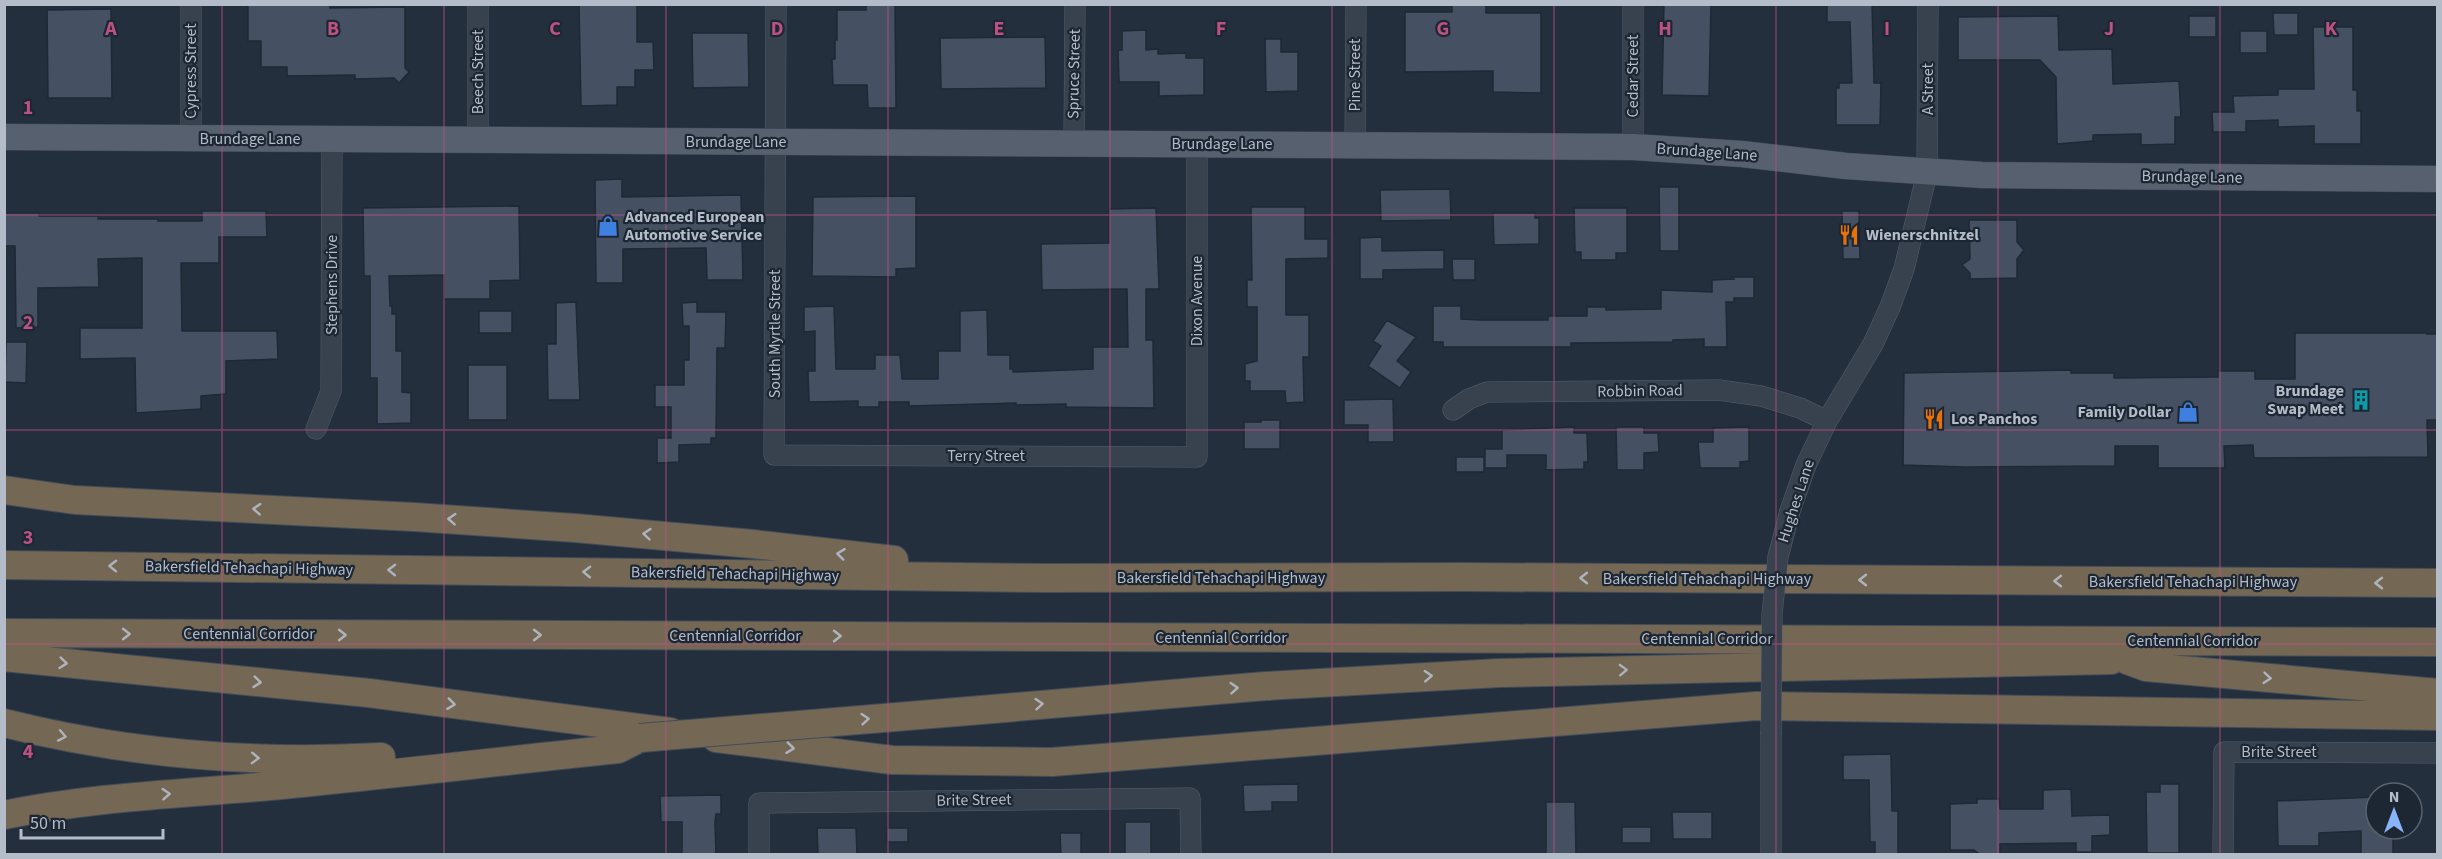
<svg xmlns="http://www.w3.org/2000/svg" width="2442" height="859" font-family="'Source Sans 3',sans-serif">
  <rect width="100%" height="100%" fill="#242f3e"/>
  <path fill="#455162" stroke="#1f2835" stroke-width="1.5" d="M248 4H330V8L405 7V68L409 72 399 83 394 78 355 79V75L287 76V67H261V41H248Z
    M579 4H637V42H653L654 70H635V87H617V105L581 106Z
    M866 4H895L896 108H868L867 85H833L832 59H835V40H837V10H866Z
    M1452 4H1486V13H1541V93L1493 92V71L1405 72V12H1452Z
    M1664 4H1711L1709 96 1662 95Z
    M1827 4H1872L1874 83H1881L1880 125H1836V88H1839V83H1852L1850 22H1827Z
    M111 9 112 98H48L47 10Z
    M2273 13H2298V35H2274Z
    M2058 16 2059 50 2112 49 2113 84 2179 81 2181 117H2175V144L2141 145V134L2093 135V141L2057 144 2056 77 2040 60H1958V17Z
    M2189 16H2216V37H2189Z
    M2313 27H2353V90H2357V111H2361V144H2314V126L2278 127V120L2246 121V132H2213L2212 112H2234L2233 96 2278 95V89H2314Z
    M1146 30V50L1158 49V54L1186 53V58H1204V95L1159 96V82H1119L1118 50H1122V31Z
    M2240 31H2267V53H2240Z
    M692 33H748L749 87 693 88Z
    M1045 37 1046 88 941 89 940 38Z
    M1265 39H1281V52H1298V91L1266 92Z
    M622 179V197L741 195 743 280H707L706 248 623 249V283H596L595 180Z
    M1659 187H1679V251H1660Z
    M1450 189 1451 220 1381 221 1380 190Z
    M916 196V268L896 269V277L812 276 813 197Z
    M519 206 520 280 490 281V299H444V275L389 276 390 306H392V314H396V351H402V392L411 393V423L377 424V378H370V276H364L363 208Z
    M1251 207H1305V239H1328V258L1286 259V315H1309V357H1303L1304 402 1286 403 1285 391H1250V381H1245V364L1257 361V307H1247V280H1252Z
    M1156 208 1159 289H1146V340H1153L1154 408 1066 407V404L1016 405V403L909 406V402H879V407H858V401L809 402 808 371H815V331L804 332V307L834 306 836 369H875V355H900L902 379H938V351H960V311L987 310 988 355H1010V369H1013V372L1093 369V347H1128L1127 289 1042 290 1041 244 1109 243V209Z
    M1574 208H1627V253H1616V260H1581V252H1575Z
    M202 211H266L267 237H219V263H181L182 331H277L278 359 226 361V394L201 396V409L136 413 135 358 80 359V328H142V258L98 259 99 287 38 288V327L16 328 15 246H4V213H39V216H98V219H158V221H202Z
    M1842 211H1859L1860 259H1843Z
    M1493 213H1535V218H1539V244L1494 245Z
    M1969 220H2017V242L2024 250 2017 259V278L1970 279V273L1962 265 1970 259Z
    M1382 237V251L1444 250V269L1383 270V279H1360V238Z
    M1452 259H1475V280H1453Z
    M1733 277H1754V298H1734V302H1726L1727 347H1704V339L1673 340V342L1571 343V347H1443V342H1433V306H1461V319L1479 320H1548V316H1587V307H1606V310L1661 309V290L1712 292V280L1734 279Z
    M576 302 580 400H548L547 344H556V303Z
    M697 302V312H726L725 348H717L716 438H711V444L679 445V462L657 463V438H671V407H655V385H684V360H689V326H683L682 303Z
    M479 311H512V333H479Z
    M1387 320 1416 337 1397 361 1411 372 1400 388 1368 366 1381 346 1373 341Z
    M2295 333H2427V334H2438V420H2427L2428 457 2254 458 2253 445 2224 446 2225 468H2158V446H2115V466L1965 467 1903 465 1904 373 2071 370V373H2114V378L2218 377V371H2255V379H2295Z
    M6 342H27L26 383 5 382Z
    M468 365H507V420H468Z
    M1393 399 1394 442H1368V425H1344V400Z
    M1261 420H1280V449H1244V422H1261Z
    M1574 427V433H1587L1588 462H1584V469L1546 470V455H1507V468H1485V449H1502V430Z
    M1616 427H1644V433H1658L1659 452 1644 453V470H1617Z
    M1749 427V461L1740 462V468H1700L1698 442H1713V428Z
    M1456 457H1484V472H1456Z
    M1891 754 1892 811H1898V855H1875V842H1870L1869 780H1843V755Z
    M1298 784V802H1272V811L1244 812 1243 785Z
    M2160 784H2179V853H2147L2146 792H2160Z
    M2071 789 2072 816 2110 815V835L2092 836V852H2076V843L2000 844V855H1981L1974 850H1950V804L1977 803V799H1999L2000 809H2043V790Z
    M721 795V814H716L715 822 716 855H682V822H661L660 796Z
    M2376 797V829H2393V855H2361V831L2319 833V846H2278L2277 801Z
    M1546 802H1575L1576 855H1546Z
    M1672 812H1712V839H1673Z
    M1125 822H1151V855H1125Z
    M1622 827H1651V843H1622Z
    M817 828H856L857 855H818Z
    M887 828H908V842H887Z
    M1060 833H1081V855H1061Z"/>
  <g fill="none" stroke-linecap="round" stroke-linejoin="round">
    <g stroke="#565f6c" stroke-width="21">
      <path id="minor" d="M776 4 774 455 1197 457V144
        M191 138V4
        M478 140V4
        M1074 143 1075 4
        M1355 145 1356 4
        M1633 147V4
        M1453 410 1469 399 1487 392 1719 390 1761 396 1800 408 1827 421
        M316 429 331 391 332 139
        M1790 511 1806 465 1827 421 1873 344 1890 307 1904 269 1927 173 1928 4
        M1771 734V854
        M759 854V803L1190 798 1191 854
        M2223 854 2224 752 2438 753"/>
    </g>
    <g stroke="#414a57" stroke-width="27">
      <path id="major" d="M4 137 1633 147 1742 154 1846 166 1982 175 2438 179"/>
    </g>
    <g stroke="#434c59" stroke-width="30">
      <path id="highway" d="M4 490 75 500 414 517 575 528 753 544 894 560
        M4 565 1045 578 1465 577 2438 583
        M4 633 2438 642
        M4 657 369 693 670 732
        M2127 660 2146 667 2438 693
        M981 710 1266 686 1499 673 2111 660
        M4 723C127 754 255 764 381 757
        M716 738 892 760 1052 762 1756 706 2438 716
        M4 815C92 797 181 794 270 786 386 775 502 761 618 749L640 738"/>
    </g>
    <use href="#minor" stroke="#38414e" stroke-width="20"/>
    <use href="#major" stroke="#56606e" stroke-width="26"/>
    <use href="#highway" stroke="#746855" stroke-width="28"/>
    <g stroke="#565f6c" stroke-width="21" stroke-linecap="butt">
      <path id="minor-bridge" d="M1771 734 1772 614 1778 557 1790 511"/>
    </g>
    <g stroke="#434c59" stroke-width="30" stroke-linecap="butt">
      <path id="highway-bridge" d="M640 738 981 710"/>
    </g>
    <use href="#minor-bridge" stroke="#38414e" stroke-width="20"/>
    <use href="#highway-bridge" stroke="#746855" stroke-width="28"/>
  </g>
  <defs><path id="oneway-chevron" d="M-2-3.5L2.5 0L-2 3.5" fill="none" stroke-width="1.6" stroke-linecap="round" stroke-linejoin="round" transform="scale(1.5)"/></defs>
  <g stroke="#aeb4bd">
    <use href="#oneway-chevron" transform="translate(257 509) rotate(-177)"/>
    <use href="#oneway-chevron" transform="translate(452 519) rotate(-176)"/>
    <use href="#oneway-chevron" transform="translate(647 534) rotate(-175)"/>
    <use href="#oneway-chevron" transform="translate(841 554) rotate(-173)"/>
    <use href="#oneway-chevron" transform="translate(113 566) rotate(-179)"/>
    <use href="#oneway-chevron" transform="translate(392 570) rotate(-179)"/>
    <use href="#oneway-chevron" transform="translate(587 572) rotate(-179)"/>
    <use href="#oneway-chevron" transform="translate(1584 578) rotate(-180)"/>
    <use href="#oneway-chevron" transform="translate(1863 580) rotate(-180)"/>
    <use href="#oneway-chevron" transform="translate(2058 581) rotate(-180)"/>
    <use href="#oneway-chevron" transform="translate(2379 583) rotate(-180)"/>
    <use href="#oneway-chevron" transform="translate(126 634)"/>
    <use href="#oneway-chevron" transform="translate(342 635)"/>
    <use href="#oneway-chevron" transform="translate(537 635)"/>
    <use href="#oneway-chevron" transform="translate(837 636)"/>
    <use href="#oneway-chevron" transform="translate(63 663) rotate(6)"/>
    <use href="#oneway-chevron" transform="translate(1623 670) rotate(-2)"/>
    <use href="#oneway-chevron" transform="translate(1428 676) rotate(-3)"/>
    <use href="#oneway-chevron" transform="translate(2267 678) rotate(5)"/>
    <use href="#oneway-chevron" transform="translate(257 682) rotate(6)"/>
    <use href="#oneway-chevron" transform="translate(1234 688) rotate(-4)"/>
    <use href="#oneway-chevron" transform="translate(451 704) rotate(7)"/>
    <use href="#oneway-chevron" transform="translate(1039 704) rotate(-5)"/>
    <use href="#oneway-chevron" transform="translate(865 719) rotate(-5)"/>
    <use href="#oneway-chevron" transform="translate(62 736) rotate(11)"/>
    <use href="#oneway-chevron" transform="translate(790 748) rotate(7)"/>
    <use href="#oneway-chevron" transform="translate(255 758) rotate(2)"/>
    <use href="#oneway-chevron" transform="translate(166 794) rotate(-4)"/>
  </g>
  <path fill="none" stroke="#bd5182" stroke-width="1.5" stroke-opacity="0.55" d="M222 4V854M444 4V854M666 4V854M888 4V854M1110 4V854M1332 4V854M1554 4V854M1776 4V854M1998 4V854M2220 4V854M4 215H2438M4 430H2438M4 644H2438"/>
  <defs>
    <g id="shop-bare" transform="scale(1.62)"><path d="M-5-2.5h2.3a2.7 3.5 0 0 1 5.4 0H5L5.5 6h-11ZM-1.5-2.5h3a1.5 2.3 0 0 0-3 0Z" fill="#3f7fe0" stroke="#1d2633" stroke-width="2.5" paint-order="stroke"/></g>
    <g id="restaurant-bare" transform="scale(1.62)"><path d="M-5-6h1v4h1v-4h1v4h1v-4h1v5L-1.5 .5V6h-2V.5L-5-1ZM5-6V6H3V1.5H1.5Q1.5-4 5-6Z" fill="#e8710a" stroke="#1d2633" stroke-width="2.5" paint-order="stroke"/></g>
    <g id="building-bare" transform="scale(1.62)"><path d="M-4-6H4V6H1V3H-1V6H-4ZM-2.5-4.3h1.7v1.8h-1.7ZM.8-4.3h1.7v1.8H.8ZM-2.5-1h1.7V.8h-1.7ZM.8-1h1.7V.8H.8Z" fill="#0f9aa8" stroke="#1d2633" stroke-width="2.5" paint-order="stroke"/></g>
  </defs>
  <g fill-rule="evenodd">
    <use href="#shop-bare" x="608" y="226"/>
    <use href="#restaurant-bare" x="1849" y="235"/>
    <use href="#building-bare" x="2361" y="400"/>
    <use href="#shop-bare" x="2188" y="412"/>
    <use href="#restaurant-bare" x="1934" y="419"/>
  </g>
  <g text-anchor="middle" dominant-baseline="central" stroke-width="4.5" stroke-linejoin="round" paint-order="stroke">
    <g font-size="16" fill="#b4bcc9" stroke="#1d2633">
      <text transform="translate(191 71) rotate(-90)">Cypress Street</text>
      <text transform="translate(478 72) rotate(-90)">Beech Street</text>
      <text transform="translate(1074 74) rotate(-89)">Spruce Street</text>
      <text transform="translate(1355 75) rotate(-90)">Pine Street</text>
      <text transform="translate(1633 76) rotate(-90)">Cedar Street</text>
      <text transform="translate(1928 89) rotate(-90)">A Street</text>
      <text x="250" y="139">Brundage Lane</text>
      <text x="736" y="142">Brundage Lane</text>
      <text x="1222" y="144">Brundage Lane</text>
      <text transform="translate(1707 152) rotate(4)">Brundage Lane</text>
      <text transform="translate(2192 177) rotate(1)">Brundage Lane</text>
      <text transform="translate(332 285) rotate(-90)">Stephens Drive</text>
      <text transform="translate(1197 301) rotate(-90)">Dixon Avenue</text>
      <text transform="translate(775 334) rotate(-90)">South Myrtle Street</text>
      <text transform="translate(1640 391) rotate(-1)">Robbin Road</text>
      <text x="986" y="456">Terry Street</text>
      <text transform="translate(1796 501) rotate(-72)">Hughes Lane</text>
      <text transform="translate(249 568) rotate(1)">Bakersfield Tehachapi Highway</text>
      <text transform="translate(735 574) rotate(1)">Bakersfield Tehachapi Highway</text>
      <text x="1221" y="578">Bakersfield Tehachapi Highway</text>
      <text x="1707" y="579">Bakersfield Tehachapi Highway</text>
      <text x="2193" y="582">Bakersfield Tehachapi Highway</text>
      <text x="249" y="634">Centennial Corridor</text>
      <text x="735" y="636">Centennial Corridor</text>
      <text x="1221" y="638">Centennial Corridor</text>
      <text x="1707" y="639">Centennial Corridor</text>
      <text x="2193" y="641">Centennial Corridor</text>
      <text x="2279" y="752">Brite Street</text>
      <text transform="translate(974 800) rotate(-1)">Brite Street</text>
    </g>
    <g font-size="16" font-weight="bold" fill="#b4bcc9" stroke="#1d2633" text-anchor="start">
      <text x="625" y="217">Advanced European<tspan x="625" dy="18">Automotive Service</tspan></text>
      <text x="1866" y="235">Wienerschnitzel</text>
      <text x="2344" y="391" text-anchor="end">Brundage<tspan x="2344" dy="18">Swap Meet</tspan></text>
      <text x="2171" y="412" text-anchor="end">Family Dollar</text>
      <text x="1951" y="419">Los Panchos</text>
    </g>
  </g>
  <g font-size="20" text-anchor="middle" font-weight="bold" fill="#bd5182" stroke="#1d2633" stroke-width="4.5" stroke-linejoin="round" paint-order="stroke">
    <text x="111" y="35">A</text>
    <text x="333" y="35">B</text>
    <text x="555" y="35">C</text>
    <text x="777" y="35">D</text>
    <text x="999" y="35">E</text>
    <text x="1221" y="35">F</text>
    <text x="1443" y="35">G</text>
    <text x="1665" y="35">H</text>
    <text x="1887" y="35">I</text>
    <text x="2109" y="35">J</text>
    <text x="2331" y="35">K</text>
    <text x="28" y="114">1</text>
    <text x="28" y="329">2</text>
    <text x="28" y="544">3</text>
    <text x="28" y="758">4</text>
  </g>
  <rect width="2442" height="859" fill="none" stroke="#b4bcc9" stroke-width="12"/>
  <g transform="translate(2394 811)"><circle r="28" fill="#1d2633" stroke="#59626f" stroke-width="1.5"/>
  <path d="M0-4.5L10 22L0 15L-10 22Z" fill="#8ab4f8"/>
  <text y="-9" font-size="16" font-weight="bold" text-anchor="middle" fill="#b4bcc9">N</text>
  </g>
  <path d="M21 829v9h142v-9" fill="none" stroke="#b4bcc9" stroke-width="3"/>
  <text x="30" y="829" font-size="18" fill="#b4bcc9" stroke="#1d2633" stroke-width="4.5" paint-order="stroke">50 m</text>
</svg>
